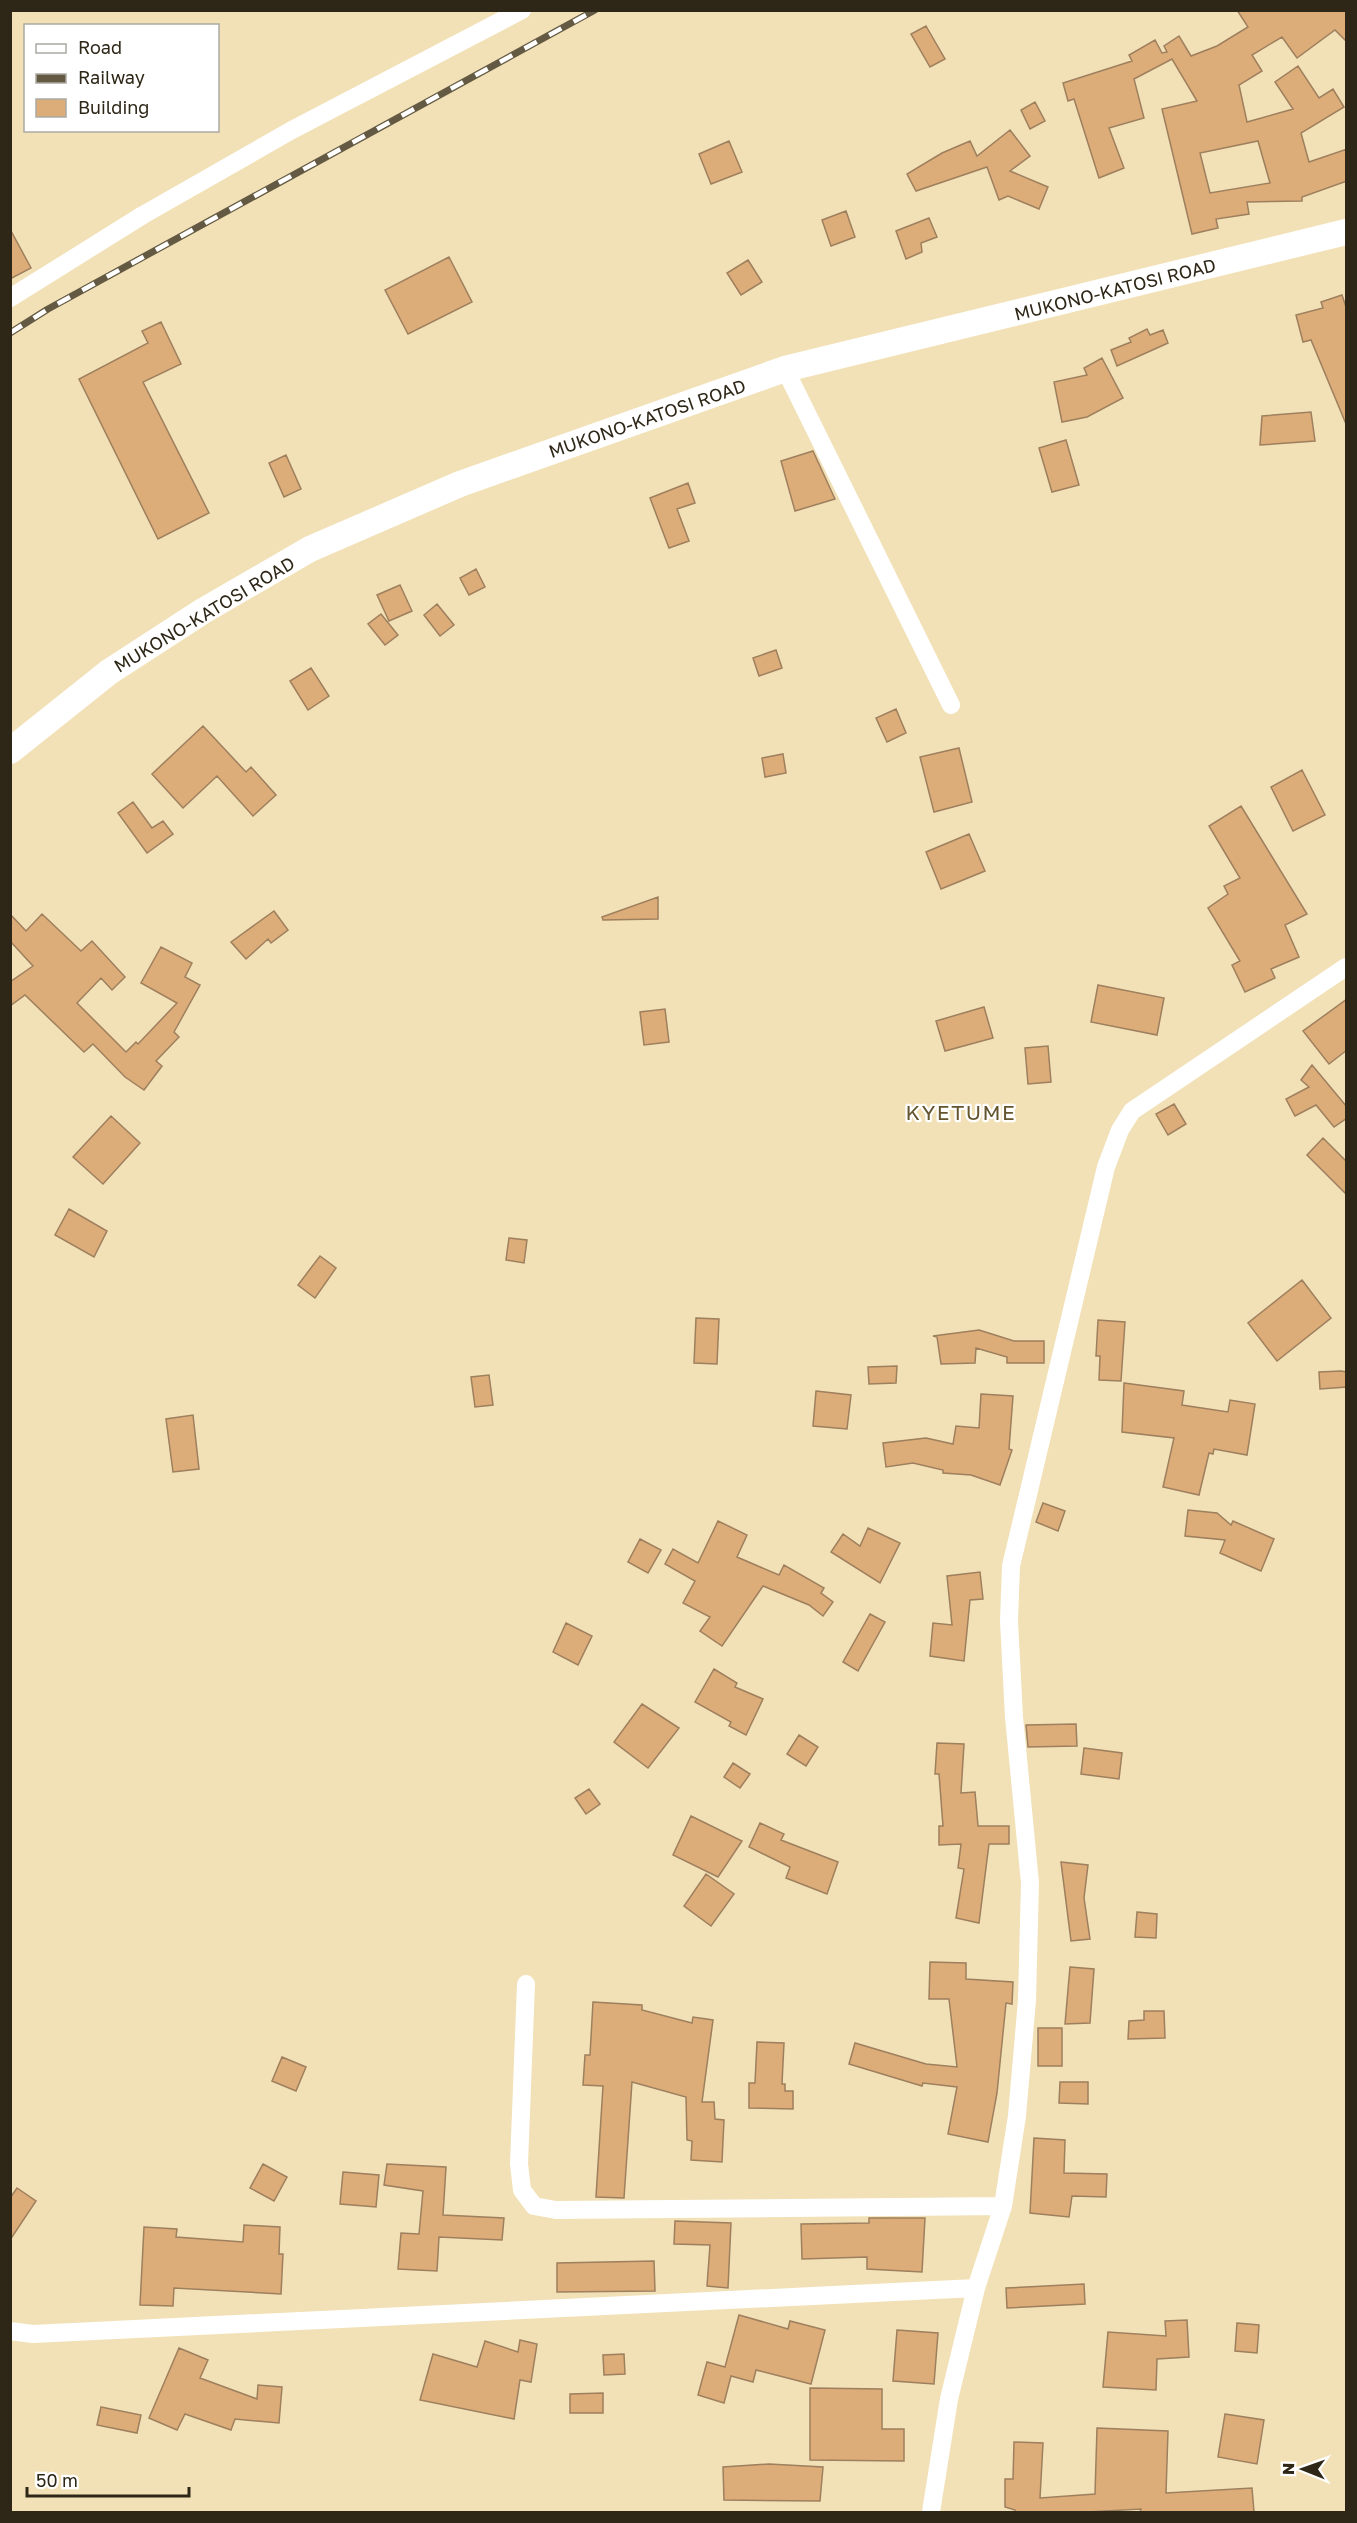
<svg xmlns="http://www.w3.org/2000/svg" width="1357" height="2523" font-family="'Golos Text',sans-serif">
  <rect width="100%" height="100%" fill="#f2e1b6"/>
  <path fill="#dcad79" stroke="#9e7f5e" stroke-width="1.5" fill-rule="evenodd" d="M1237 10H1347V42L1335 30 1297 58 1282 37 1252 55 1262 71 1239 85 1247 122 1293 109 1275 82 1298 66 1319 98 1333 89 1344 107 1301 133 1309 162 1347 149V181L1302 197V201L1247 202 1249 214 1216 219 1218 228 1192 234 1162 109 1197 101 1172 59 1134 79 1144 118 1109 128 1124 168 1099 178 1074 99 1068 101 1063 83 1132 61 1129 55 1155 40 1162 53 1167 52 1164 46 1179 36 1191 56 1217 46 1248 27ZM1258 141 1270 183 1210 193 1200 153Z
    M926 26 945 59 930 67 911 34Z
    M1035 102 1045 121 1030 129 1021 110Z
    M1010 130 1030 156 1010 171 1048 187 1039 209 1008 196 999 200 987 167 916 191 907 174 942 153 970 141 977 156Z
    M729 141 742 172 711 184 699 154Z
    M846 211 855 237 831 246 822 220Z
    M929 218 937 237 921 243 922 252 906 259 896 231Z
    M10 229 31 268 10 279Z
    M449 257 472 302 408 334 385 290Z
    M748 260 762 282 741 295 727 273Z
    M1342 295 1347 310 1346 424 1311 340 1303 342 1296 315 1323 308 1321 302Z
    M161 322 181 364 143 382 209 513 158 539 79 379 148 343 142 331Z
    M1147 329 1150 335 1163 330 1168 343 1117 366 1111 350 1131 342 1129 338Z
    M1102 358 1123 398 1087 417 1062 422 1054 382 1087 375 1084 368Z
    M1311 412 1315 441 1260 445 1262 416Z
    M1066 440 1079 485 1052 492 1039 448Z
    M813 451 835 499 795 511 781 461Z
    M286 455 301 489 284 497 269 463Z
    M688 483 695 503 677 509 689 541 669 548 650 498Z
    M476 569 485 587 469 595 460 578Z
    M400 585 412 611 389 621 377 595Z
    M437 604 454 625 440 636 424 615Z
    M381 614 398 635 385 645 368 624Z
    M776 650 782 668 759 676 753 658Z
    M311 668 329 696 308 710 290 681Z
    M896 709 906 733 887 742 876 718Z
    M203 726 246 772 251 767 276 795 253 816 217 776 183 808 152 774Z
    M959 748 972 802 934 812 920 757Z
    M783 754 786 773 765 777 762 758Z
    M1302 770 1325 815 1293 831 1271 787Z
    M133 802 152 828 163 821 173 834 147 853 118 813Z
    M1241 806 1307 914 1285 925 1299 957 1271 969 1275 978 1245 992 1232 965 1240 961 1208 908 1228 894 1224 886 1240 878 1209 826Z
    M969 834 985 871 941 889 926 852Z
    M658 897V919L603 920 602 917Z
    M274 911 288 930 271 943 268 939 246 959 231 942Z
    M10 914 26 931 42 914 81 951 92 941 125 977 112 990 101 978 77 1003 126 1052 136 1042 138 1044 177 1003 141 983 161 947 192 963 185 977 200 985 174 1032 179 1037 156 1061 162 1066 144 1090 125 1077 93 1044 84 1052 25 995 10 1006V982L33 966 10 941Z
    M1098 985 1164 998 1157 1035 1091 1022Z
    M1347 999V1050L1329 1064 1303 1031Z
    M984 1007 993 1038 945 1051 936 1021Z
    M665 1009 669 1042 644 1045 640 1012Z
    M1048 1046 1051 1082 1028 1084 1025 1048Z
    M1312 1065 1347 1107V1118L1334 1127 1316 1105 1295 1116 1286 1099 1309 1087 1301 1080Z
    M1174 1104 1186 1124 1168 1135 1156 1114Z
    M111 1116 140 1143 103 1184 73 1157Z
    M1323 1138 1347 1162V1195L1307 1155Z
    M69 1209 107 1231 94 1257 55 1235Z
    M509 1238 527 1240 524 1263 506 1260Z
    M320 1256 336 1268 315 1298 298 1285Z
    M1302 1280 1331 1318 1277 1361 1248 1323Z
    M696 1318 719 1319 717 1364 694 1363Z
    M1098 1320 1125 1322 1121 1381 1099 1380 1100 1356H1096Z
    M979 1330 1014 1341H1044V1363H1007V1357L976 1348 975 1363 941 1364 937 1337 933 1336Z
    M897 1366 896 1383 869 1384 868 1367Z
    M1341 1371 1347 1372V1387L1320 1389 1319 1372Z
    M489 1375 493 1405 475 1407 471 1377Z
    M1124 1383 1184 1391 1182 1405 1228 1412 1230 1400 1255 1404 1247 1455 1214 1449 1213 1454 1209 1453 1199 1495 1163 1487 1174 1438 1122 1432Z
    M816 1391 851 1395 847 1429 813 1426Z
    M981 1394 1013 1396 1009 1449 1012 1450 1000 1485 971 1475 943 1473V1470L913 1463 886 1467 883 1443 926 1438 953 1444 956 1426 979 1428Z
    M193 1415 199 1469 173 1472 166 1419Z
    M1043 1503 1065 1511 1058 1531 1036 1522Z
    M1188 1510 1217 1513 1231 1525 1233 1521 1274 1539 1261 1571 1220 1553 1225 1540 1185 1536Z
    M718 1521 747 1535 737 1557 779 1575 784 1565 824 1588 821 1593 833 1602 823 1616 809 1605 763 1586 722 1646 700 1631 710 1617 683 1603 695 1581 665 1564 673 1549 698 1563Z
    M868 1528 900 1543 880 1583 831 1552 843 1534 860 1546Z
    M640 1539 661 1550 648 1573 628 1562Z
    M980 1572 983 1599 970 1600 964 1661 930 1656 933 1623 952 1625 947 1576Z
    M870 1614 885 1622 858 1671 843 1662Z
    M566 1623 592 1636 578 1665 553 1652Z
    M714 1669 737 1683 735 1687 763 1699 746 1735 729 1726 731 1722 695 1702Z
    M642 1704 679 1728 648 1768 614 1742Z
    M1076 1724 1077 1746 1028 1747 1026 1725Z
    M799 1735 818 1747 806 1766 787 1754Z
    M937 1743 964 1744 961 1793 975 1792 978 1826H1009V1844H989L979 1923 956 1918 964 1869 958 1868 961 1844 939 1845V1826H943L939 1774H935Z
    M1084 1748 1122 1753 1119 1779 1081 1774Z
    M733 1763 750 1774 740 1788 724 1777Z
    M589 1789 600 1804 586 1814 575 1798Z
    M691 1816 742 1841 718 1877 673 1855Z
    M760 1823 784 1834 781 1840 838 1862 827 1894 786 1878 790 1867 749 1847Z
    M1061 1862 1088 1865 1084 1898 1090 1939 1071 1941Z
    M706 1874 734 1894 711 1926 684 1906Z
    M1137 1912 1157 1914 1156 1938 1135 1937Z
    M930 1962 966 1963V1979L1013 1982 1012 2004 1006 2003 997 2093 988 2142 948 2134 957 2087 923 2083 922 2086 849 2064 855 2043 926 2064 957 2067 949 1999H929Z
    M1070 1967 1094 1969 1090 2023 1065 2024Z
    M593 2002 642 2005V2010L692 2023 693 2017 713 2020 702 2102H714L715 2119 724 2120 722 2162 691 2160 692 2141 687 2140 686 2097 632 2082 624 2198 596 2197 603 2086 583 2085 585 2055H590Z
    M1144 2011H1164L1165 2038 1128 2039 1129 2021 1144 2020Z
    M1038 2028H1062V2066H1038Z
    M757 2042 784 2043 782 2084H785V2091H793V2109L749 2108V2083H755Z
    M282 2057 306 2067 296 2091 272 2081Z
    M1060 2082H1088V2104L1059 2103Z
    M1034 2138 1065 2140 1064 2173 1107 2174 1106 2197 1072 2196 1069 2217 1030 2213Z
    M263 2164 287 2177 274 2201 250 2188Z
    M387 2164 446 2167 443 2215 504 2218 502 2240 439 2237 437 2271 398 2269 401 2233 419 2234 423 2191 384 2185Z
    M343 2172 379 2175 376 2207 340 2204Z
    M17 2188 36 2201 10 2240V2198Z
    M869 2218H925L922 2272 867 2269V2257L802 2259 801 2224 869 2223Z
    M675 2221 731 2223 728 2288 707 2286 710 2245 674 2244Z
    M244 2225 280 2227 279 2254H283L281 2294 174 2288 173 2306 140 2305 144 2227 177 2229 176 2237 243 2242Z
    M654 2261 655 2291 557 2292V2263Z
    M1084 2284 1085 2304 1007 2308 1006 2288Z
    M739 2315 788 2329 790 2321 825 2330 811 2384 756 2370 753 2382 731 2376 724 2403 698 2395 707 2362 725 2367Z
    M1187 2320 1189 2357 1157 2359 1156 2390 1103 2387 1108 2332 1166 2336 1165 2321Z
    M1237 2323 1259 2325 1257 2353 1235 2351Z
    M897 2330 938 2333 934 2384 893 2381Z
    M520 2340 537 2344 531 2382 520 2380 514 2419 420 2400 433 2354 477 2367 485 2341 518 2352Z
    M179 2348 208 2360 200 2378 257 2399 258 2385 282 2387 279 2423 235 2419 231 2430 185 2414 177 2430 149 2418Z
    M624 2354 625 2374 604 2375 603 2355Z
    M810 2388 882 2389V2429H904V2461L810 2460Z
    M603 2393V2413H570V2394Z
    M101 2407 141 2415 137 2433 97 2425Z
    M1225 2414 1264 2420 1257 2464 1218 2457Z
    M1097 2428 1168 2431 1166 2493 1252 2488 1254 2512H1140L1141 2509 1088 2512H1015V2510L1005 2507V2479H1013L1014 2442 1043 2443 1040 2498 1095 2494Z
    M769 2464 823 2467 820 2501 724 2500 723 2467Z"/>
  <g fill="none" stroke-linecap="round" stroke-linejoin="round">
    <path stroke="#fff" stroke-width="18" d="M10 298 143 215 292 130 522 10
      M785 369 951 705
      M526 1984 519 2164 522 2190 534 2206 556 2210 1003 2206
      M10 2331 33 2334 976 2288
      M931 2512 949 2399 976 2288 1003 2206 1017 2116 1027 2000 1030 1883 1014 1717 1009 1621 1011 1566 1106 1167 1120 1130 1132 1111 1346 967"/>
    <path stroke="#fff" stroke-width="26" d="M10 751 109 672 203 611 310 549 460 484 785 369 1346 232"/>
    <g stroke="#645a43" stroke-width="7">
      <path id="rail" d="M10 333 48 309 595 10"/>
    </g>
    <use href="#rail" stroke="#fff" stroke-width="4.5" stroke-dasharray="14" stroke-linecap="butt"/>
  </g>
  <g text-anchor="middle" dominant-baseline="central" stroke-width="4.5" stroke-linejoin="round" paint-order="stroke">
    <g font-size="18" fill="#2e2717" stroke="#fff">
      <text transform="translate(1115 289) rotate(-14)">MUKONO-KATOSI ROAD</text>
      <text transform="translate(647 418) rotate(-19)">MUKONO-KATOSI ROAD</text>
      <text transform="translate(204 614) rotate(-31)">MUKONO-KATOSI ROAD</text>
    </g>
    <g font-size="21" letter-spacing="1.5" fill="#64552e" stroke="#fff">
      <text x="961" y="1112">KYETUME</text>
    </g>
  </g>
  <rect width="1357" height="2523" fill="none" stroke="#2e2717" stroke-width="24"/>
  <rect x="24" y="24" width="195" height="108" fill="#ffffff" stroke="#aba9a2" stroke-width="1.5"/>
  <rect x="36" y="44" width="30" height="9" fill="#ffffff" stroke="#aba9a2" stroke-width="1.5"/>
  <text x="78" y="54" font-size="18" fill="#2e2717">Road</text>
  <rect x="36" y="74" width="30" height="9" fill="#645a43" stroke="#aba9a2" stroke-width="1.5"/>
  <text x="78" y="84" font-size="18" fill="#2e2717">Railway</text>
  <rect x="36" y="99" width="30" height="18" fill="#dcad79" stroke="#aba9a2" stroke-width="1.5"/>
  <text x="78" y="114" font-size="18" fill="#2e2717">Building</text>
  <g transform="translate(1303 2469) rotate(271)" stroke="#ffffff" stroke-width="4.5" paint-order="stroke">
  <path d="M0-4.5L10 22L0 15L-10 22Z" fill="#2e2717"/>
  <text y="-9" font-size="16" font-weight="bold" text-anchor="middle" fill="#2e2717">N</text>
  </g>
  <path d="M27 2487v9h162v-9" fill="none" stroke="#2e2717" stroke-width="3"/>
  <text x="36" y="2487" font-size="18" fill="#2e2717" stroke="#ffffff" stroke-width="4.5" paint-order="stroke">50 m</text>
</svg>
